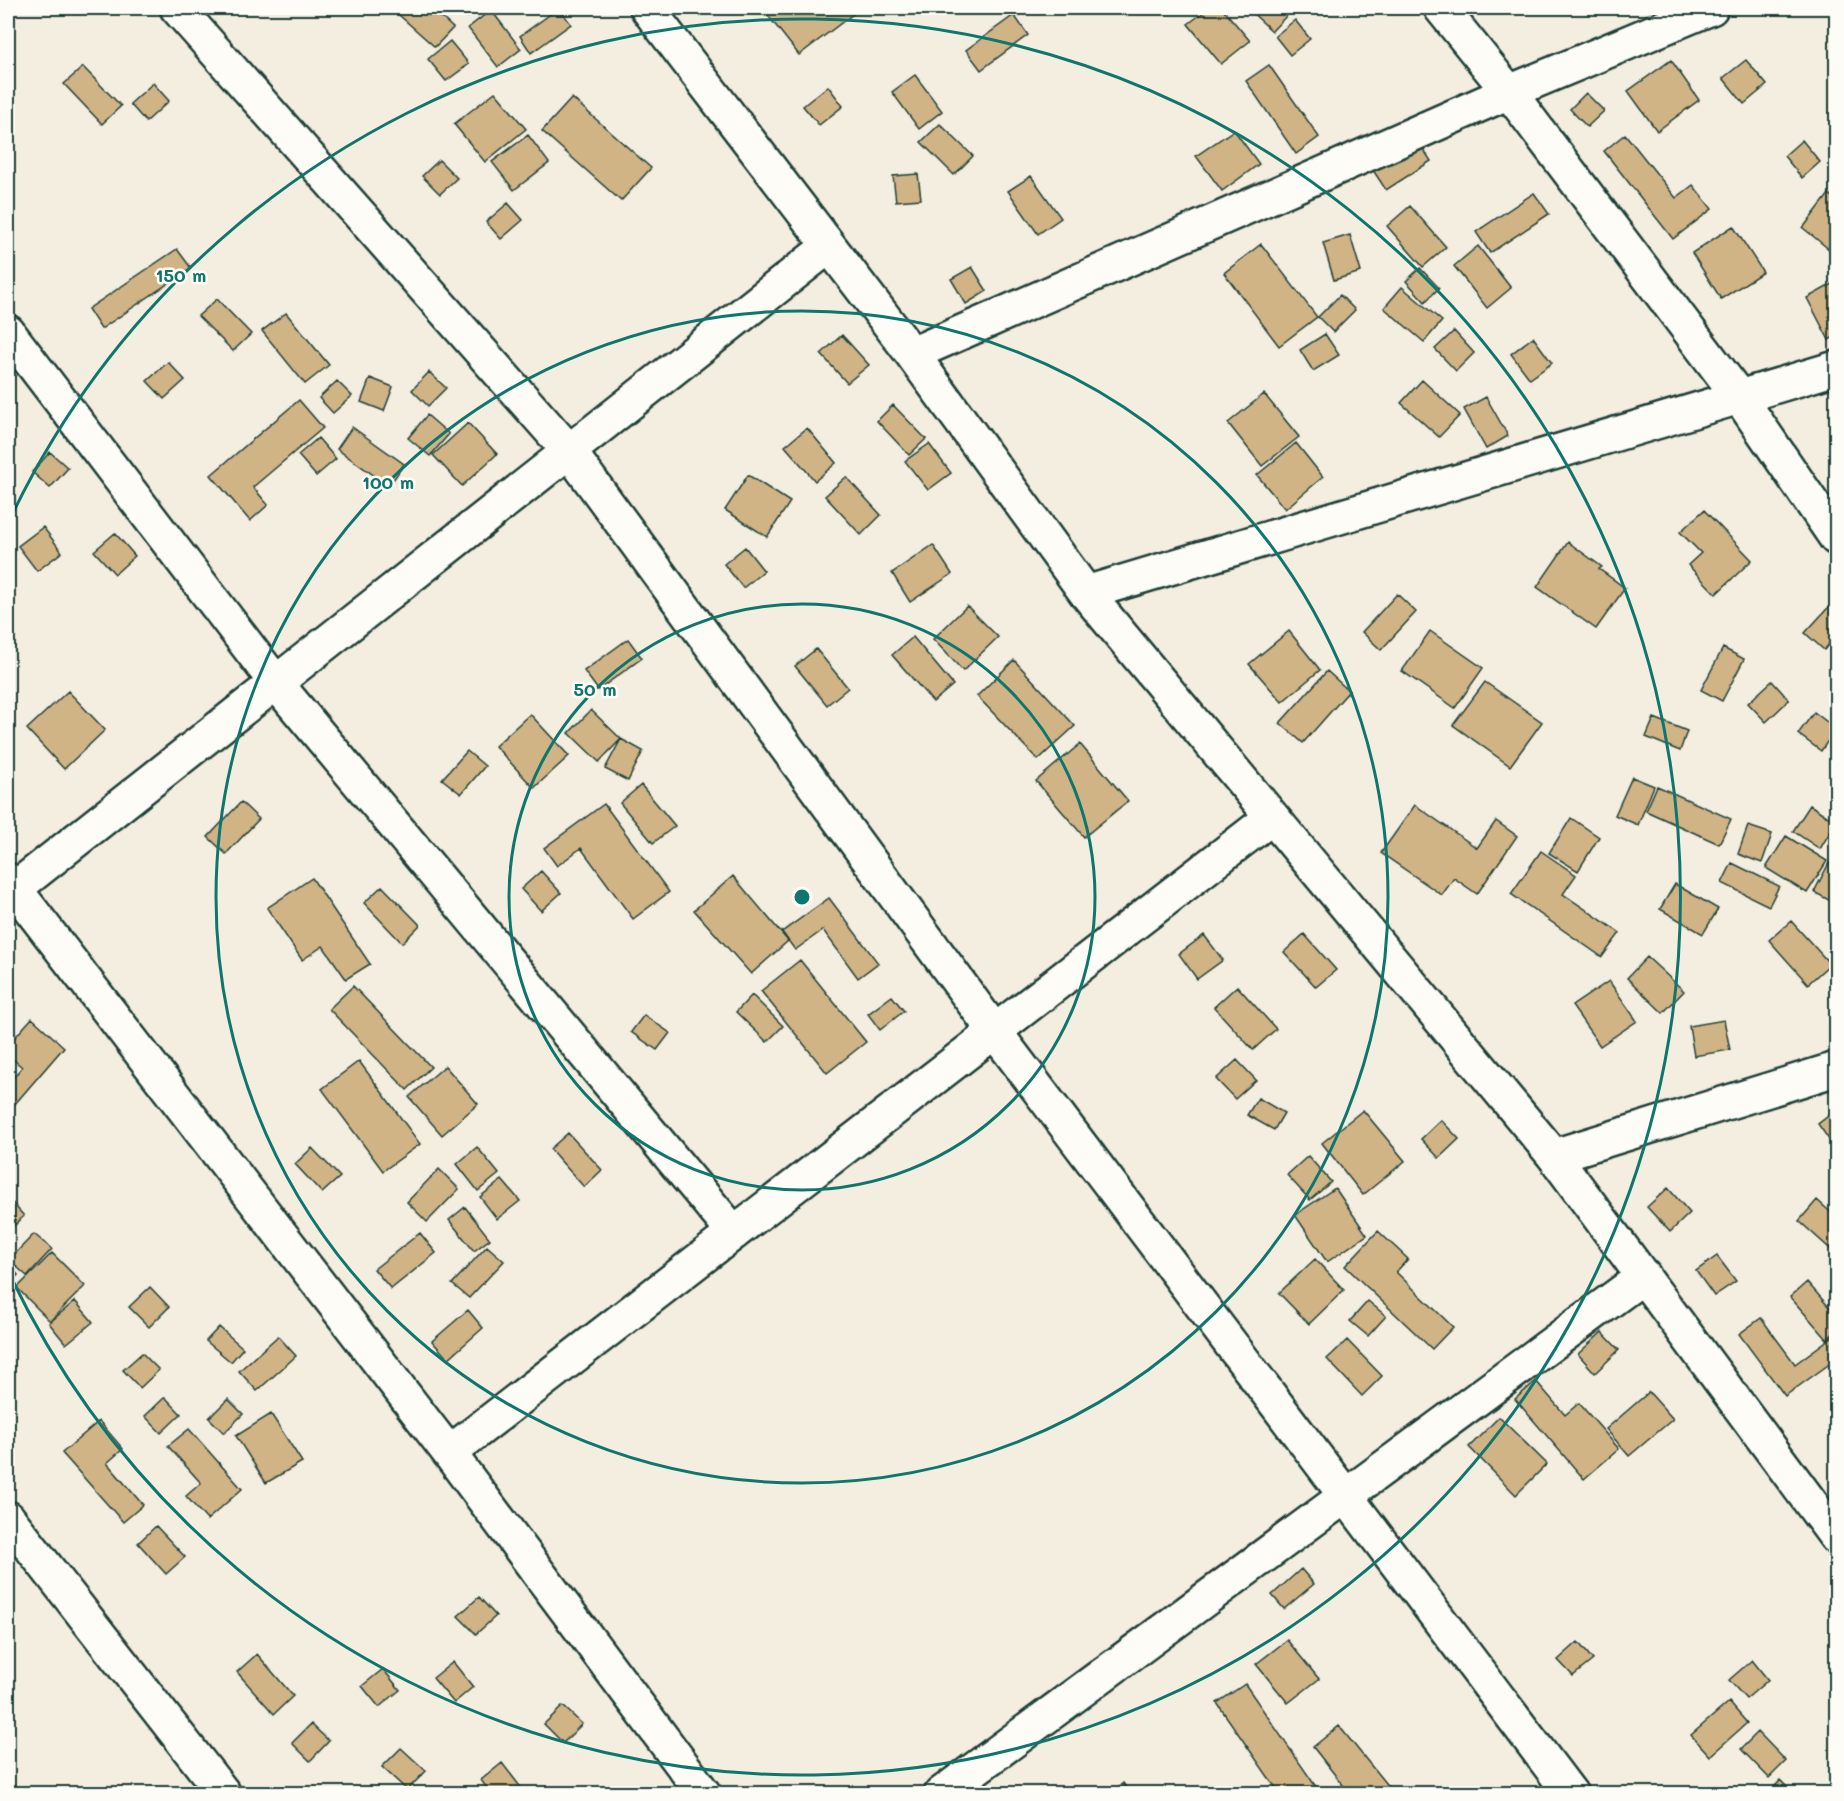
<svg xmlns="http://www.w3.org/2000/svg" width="1844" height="1801" font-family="Mali,sans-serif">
  <rect width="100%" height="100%" fill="#f4eee0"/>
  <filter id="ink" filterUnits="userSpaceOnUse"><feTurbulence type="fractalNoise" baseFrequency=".0167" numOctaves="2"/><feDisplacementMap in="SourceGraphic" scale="12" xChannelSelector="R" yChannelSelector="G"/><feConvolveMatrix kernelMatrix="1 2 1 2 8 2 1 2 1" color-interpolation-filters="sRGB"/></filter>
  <g filter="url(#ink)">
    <path fill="#d1b486" stroke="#1f3d34" stroke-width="1.5" d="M406 8H431L453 28 435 47 399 15Z
      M461 8H482L468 17Z
      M559 8 571 24 531 53 520 36Z
      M762 8H798L803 14 811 8H861L799 55Z
      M1209 8H1222L1250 41 1221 64 1188 24Z
      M1247 8H1286L1291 11 1272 31Z
      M491 10 521 49 498 67 468 28Z
      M1014 15 1028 35 981 70 966 50Z
      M1295 20 1310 39 1290 55 1275 36Z
      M450 41 469 64 446 81 428 59Z
      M1671 60 1699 100 1657 131 1628 91Z
      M1746 60 1767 85 1744 104 1723 78Z
      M1269 65 1319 137 1296 154 1246 81Z
      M83 67 121 106 102 124 64 84Z
      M915 75 942 111 919 129 892 92Z
      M153 83 169 101 146 122 130 104Z
      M828 86 843 106 819 125 803 106Z
      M495 92 526 129 485 162 454 124Z
      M1586 93 1604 111 1587 127 1570 109Z
      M572 98 651 168 621 201 542 131Z
      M940 124 973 156 954 175 921 142Z
      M1234 130 1259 164 1222 191 1196 156Z
      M1625 134 1676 198 1693 185 1712 209 1673 239 1604 151Z
      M528 135 549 163 514 190 492 162Z
      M1415 136 1431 161 1386 190 1369 164Z
      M1802 140 1820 162 1802 178 1784 156Z
      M439 160 457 178 440 194 422 176Z
      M918 174 921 199 896 201 893 176Z
      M1031 176 1061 218 1038 234 1008 191Z
      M1534 193 1549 214 1490 253 1476 232Z
      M1829 194 1836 200V255L1803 228Z
      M508 203 523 220 501 239 486 222Z
      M1410 206 1446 247 1423 267 1387 226Z
      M1733 226 1763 272 1721 299 1692 253Z
      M1350 235 1361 272 1334 280 1323 243Z
      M1261 244 1317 317 1279 346 1224 273Z
      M1478 246 1511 288 1487 308 1454 266Z
      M177 249 191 268 101 329 88 309Z
      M972 267 987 291 966 304 951 279Z
      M1420 268 1439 288 1425 302 1406 281Z
      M1836 282V336L1829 340 1807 298Z
      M1402 287 1442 321 1424 342 1384 308Z
      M1340 295 1355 310 1333 332 1318 317Z
      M217 299 251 334 233 351 198 316Z
      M286 313 329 365 305 384 262 331Z
      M1454 331 1474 353 1456 371 1435 349Z
      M1325 334 1339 355 1313 371 1300 350Z
      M842 335 869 365 847 383 821 354Z
      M1533 337 1552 363 1530 379 1511 354Z
      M168 362 185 380 164 399 147 381Z
      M429 372 446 388 428 406 412 390Z
      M370 378 393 387 384 411 361 402Z
      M1422 380 1460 415 1439 437 1401 403Z
      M337 381 352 396 333 413 319 398Z
      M1264 394 1299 437 1262 466 1228 423Z
      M1486 397 1508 436 1486 449 1464 409Z
      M299 400 323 428 253 487 268 505 250 521 211 475Z
      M893 405 926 439 909 455 877 421Z
      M427 415 449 434 430 456 408 438Z
      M468 423 497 454 462 486 433 455Z
      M352 427 404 464 389 486 337 449Z
      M807 428 836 463 815 481 785 446Z
      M318 438 336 459 316 476 298 455Z
      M1296 443 1323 477 1285 509 1257 475Z
      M929 444 951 473 928 490 905 461Z
      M50 452 68 468 50 488 32 472Z
      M748 475 790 502 767 537 725 510Z
      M846 477 881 515 861 535 825 496Z
      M1704 510 1752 560 1716 594 1688 565 1701 553 1680 532Z
      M43 527 62 552 37 571 18 546Z
      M115 533 135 556 115 574 94 551Z
      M1568 542 1602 567 1599 569 1625 588 1596 629 1537 587Z
      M933 545 952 574 910 602 892 573Z
      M745 547 764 571 743 588 724 564Z
      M1397 594 1416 612 1381 650 1362 632Z
      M1835 600 1836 601V636L1824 650 1805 633Z
      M967 606 998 637 963 671 933 639Z
      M1289 631 1320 670 1282 702 1249 664Z
      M1430 631 1483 668 1455 708 1402 671Z
      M913 637 953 685 933 702 892 655Z
      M628 639 642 658 598 690 584 671Z
      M1723 648 1744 659 1722 701 1701 690Z
      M816 649 848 688 827 705 795 666Z
      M1014 660 1075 726 1038 760 977 696Z
      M1327 671 1349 691 1303 743 1280 723Z
      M1772 681 1789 700 1766 722 1748 703Z
      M1485 682 1542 722 1510 766 1453 725Z
      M68 691 105 730 64 769 27 729Z
      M591 710 621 739 599 762 569 733Z
      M1814 712 1836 729 1821 751 1798 734Z
      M530 714 569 756 534 788 495 746Z
      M1654 718 1687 731 1680 751 1646 737Z
      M621 739 643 751 628 781 605 769Z
      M1080 744 1128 801 1084 837 1036 781Z
      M467 751 485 766 461 794 442 779Z
      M1632 777 1654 786 1638 825 1615 815Z
      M641 785 675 826 653 843 620 803Z
      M1657 786 1731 819 1719 844 1646 811Z
      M241 802 259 819 226 854 208 837Z
      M604 804 669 892 633 919 581 848 557 866 544 848Z
      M1415 805 1477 848 1496 821 1517 836 1477 894 1454 878 1442 895 1381 853Z
      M1810 805 1836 822 1820 849 1793 831Z
      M1571 818 1599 837 1578 871 1549 853Z
      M1748 826 1772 834 1762 863 1738 854Z
      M1786 836 1827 861 1807 893 1766 868Z
      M1541 851 1576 875 1563 894 1620 933 1602 957 1511 894Z
      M1732 863 1779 886 1769 906 1722 883Z
      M1829 863 1836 867V904L1814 892Z
      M541 871 561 893 541 911 521 889Z
      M733 876 788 941 751 974 694 910Z
      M312 878 370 964 346 979 323 946 302 960 267 908Z
      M1675 884 1718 909 1703 934 1660 909Z
      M382 886 420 925 402 943 364 903Z
      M829 898 878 963 858 978 823 930 795 950 782 932Z
      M1791 921 1830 964 1808 984 1769 940Z
      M1304 934 1336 970 1316 987 1284 952Z
      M1204 935 1223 960 1197 979 1179 954Z
      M1647 957 1684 991 1663 1013 1627 978Z
      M800 960 866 1042 827 1073 761 991Z
      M1609 981 1637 1021 1600 1046 1572 1006Z
      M353 986 431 1067 407 1090 329 1009Z
      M1237 986 1276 1029 1253 1050 1214 1007Z
      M752 995 783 1026 767 1042 736 1012Z
      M892 996 904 1011 880 1030 868 1014Z
      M644 1015 670 1033 657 1050 631 1032Z
      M32 1018 64 1047 8 1112V1084L22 1067 8 1055V1045Z
      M1724 1020 1730 1050 1694 1056 1689 1026Z
      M1237 1060 1256 1080 1235 1099 1216 1079Z
      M359 1061 420 1144 383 1171 322 1089Z
      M445 1066 478 1104 442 1135 409 1097Z
      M1258 1098 1284 1113 1274 1130 1247 1115Z
      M1363 1110 1405 1161 1363 1195 1322 1143Z
      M1836 1110V1141L1832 1144 1818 1124Z
      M1441 1120 1459 1139 1439 1158 1421 1139Z
      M568 1133 602 1170 584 1187 550 1149Z
      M477 1147 499 1174 478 1191 457 1164Z
      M312 1148 340 1177 322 1193 295 1164Z
      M1308 1156 1331 1182 1310 1200 1287 1175Z
      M439 1169 459 1189 427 1222 407 1202Z
      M502 1180 520 1201 497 1219 480 1197Z
      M1335 1188 1367 1235 1327 1262 1295 1215Z
      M1668 1188 1690 1213 1670 1232 1647 1207Z
      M8 1198 24 1216 8 1232Z
      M1817 1200 1836 1217V1254L1799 1221Z
      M465 1207 490 1239 474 1251 449 1220Z
      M1378 1231 1408 1259 1396 1272 1453 1327 1432 1349 1345 1266Z
      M420 1233 436 1253 391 1289 374 1269Z
      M34 1234 52 1249 27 1276 9 1260Z
      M487 1246 504 1261 469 1298 452 1284Z
      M52 1253 85 1286 50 1321 17 1288Z
      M1717 1256 1736 1281 1714 1296 1696 1271Z
      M1315 1259 1344 1290 1309 1324 1279 1293Z
      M8 1263 18 1275 8 1285Z
      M1807 1282 1836 1315V1331L1827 1339 1790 1297Z
      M150 1287 169 1307 149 1327 129 1307Z
      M75 1301 93 1322 66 1344 49 1323Z
      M1368 1301 1386 1316 1368 1336 1350 1321Z
      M468 1310 483 1328 448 1359 432 1341Z
      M1761 1318 1795 1364 1836 1334V1371L1831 1363 1785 1396 1739 1334Z
      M219 1327 243 1348 231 1362 206 1341Z
      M1602 1332 1619 1350 1595 1373 1578 1354Z
      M278 1336 296 1356 257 1391 239 1371Z
      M1347 1340 1382 1376 1362 1396 1327 1359Z
      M142 1353 159 1370 140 1388 123 1370Z
      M1536 1381 1565 1415 1579 1403 1619 1449 1584 1479 1515 1399Z
      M1649 1392 1673 1419 1629 1456 1606 1429Z
      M165 1397 181 1414 161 1433 145 1416Z
      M228 1399 243 1414 224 1433 209 1418Z
      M271 1414 302 1462 266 1483 236 1436Z
      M1499 1417 1547 1464 1516 1495 1469 1447Z
      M99 1421 123 1449 107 1463 143 1505 123 1522 62 1453Z
      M189 1429 242 1489 207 1520 186 1496 201 1483 168 1446Z
      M156 1526 185 1557 166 1574 138 1543Z
      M1301 1569 1314 1584 1284 1609 1272 1595Z
      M479 1597 496 1616 476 1634 458 1616Z
      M1287 1640 1319 1679 1288 1703 1256 1664Z
      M1578 1642 1593 1660 1573 1676 1558 1660Z
      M257 1654 293 1696 274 1714 237 1672Z
      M1752 1660 1768 1680 1746 1699 1729 1680Z
      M453 1662 473 1687 454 1703 433 1678Z
      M383 1669 400 1690 379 1707 362 1686Z
      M1245 1684 1321 1794H1280L1217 1703Z
      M1729 1702 1747 1723 1710 1756 1691 1735Z
      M563 1706 582 1724 563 1743 544 1724Z
      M311 1724 329 1741 310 1761 292 1743Z
      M1339 1726 1394 1794H1350L1313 1747Z
      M1758 1732 1786 1761 1769 1778 1741 1749Z
      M401 1748 426 1771 407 1790 382 1767Z
      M502 1763 526 1794H491L481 1780Z
      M1781 1780 1795 1794H1767Z
      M1123 1783 1131 1794H1110Z"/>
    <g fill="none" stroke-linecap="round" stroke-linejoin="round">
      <g stroke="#1f3d34" stroke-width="38">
        <path id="minor" d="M177 8 569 451 995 1032 1571 1794
          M647 8 912 354 1086 593 1554 1156 1836 1537
          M1441 8 1509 92 1740 398 1836 538
          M8 332 276 683 734 1233
          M912 354 1509 92 1711 8
          M1086 593 1836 368
          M8 880 449 1453 704 1794
          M8 894 829 246
          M449 1453 1272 817
          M8 1518 224 1794
          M941 1794 1644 1276"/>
      </g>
      <g stroke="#1f3d34" stroke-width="38">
        <path id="tertiary" d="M1554 1156 1836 1069"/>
      </g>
      <use href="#minor" stroke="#fdfcf7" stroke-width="33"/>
      <use href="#tertiary" stroke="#fdfcf7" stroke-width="33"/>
    </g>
  </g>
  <g fill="none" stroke="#0f766e" stroke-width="3">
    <circle cx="802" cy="897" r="293"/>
    <circle cx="802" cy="897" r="586"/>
    <path d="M10 519A878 878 0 1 1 10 1275"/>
  </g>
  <circle cx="802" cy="897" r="9" fill="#0f766e" stroke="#fdfcf7" stroke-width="3"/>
  <g font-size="18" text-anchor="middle" font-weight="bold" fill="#0f766e" stroke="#fdfcf7" stroke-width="5" stroke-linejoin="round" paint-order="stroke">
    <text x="181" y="282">150 m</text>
    <text x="388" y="489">100 m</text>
    <text x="595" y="696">50 m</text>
  </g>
  <rect width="1844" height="1801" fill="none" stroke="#fdfcf7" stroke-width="30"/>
  <rect x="15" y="15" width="1814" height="1771" fill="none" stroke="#1f3d34" stroke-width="2" filter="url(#ink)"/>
</svg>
